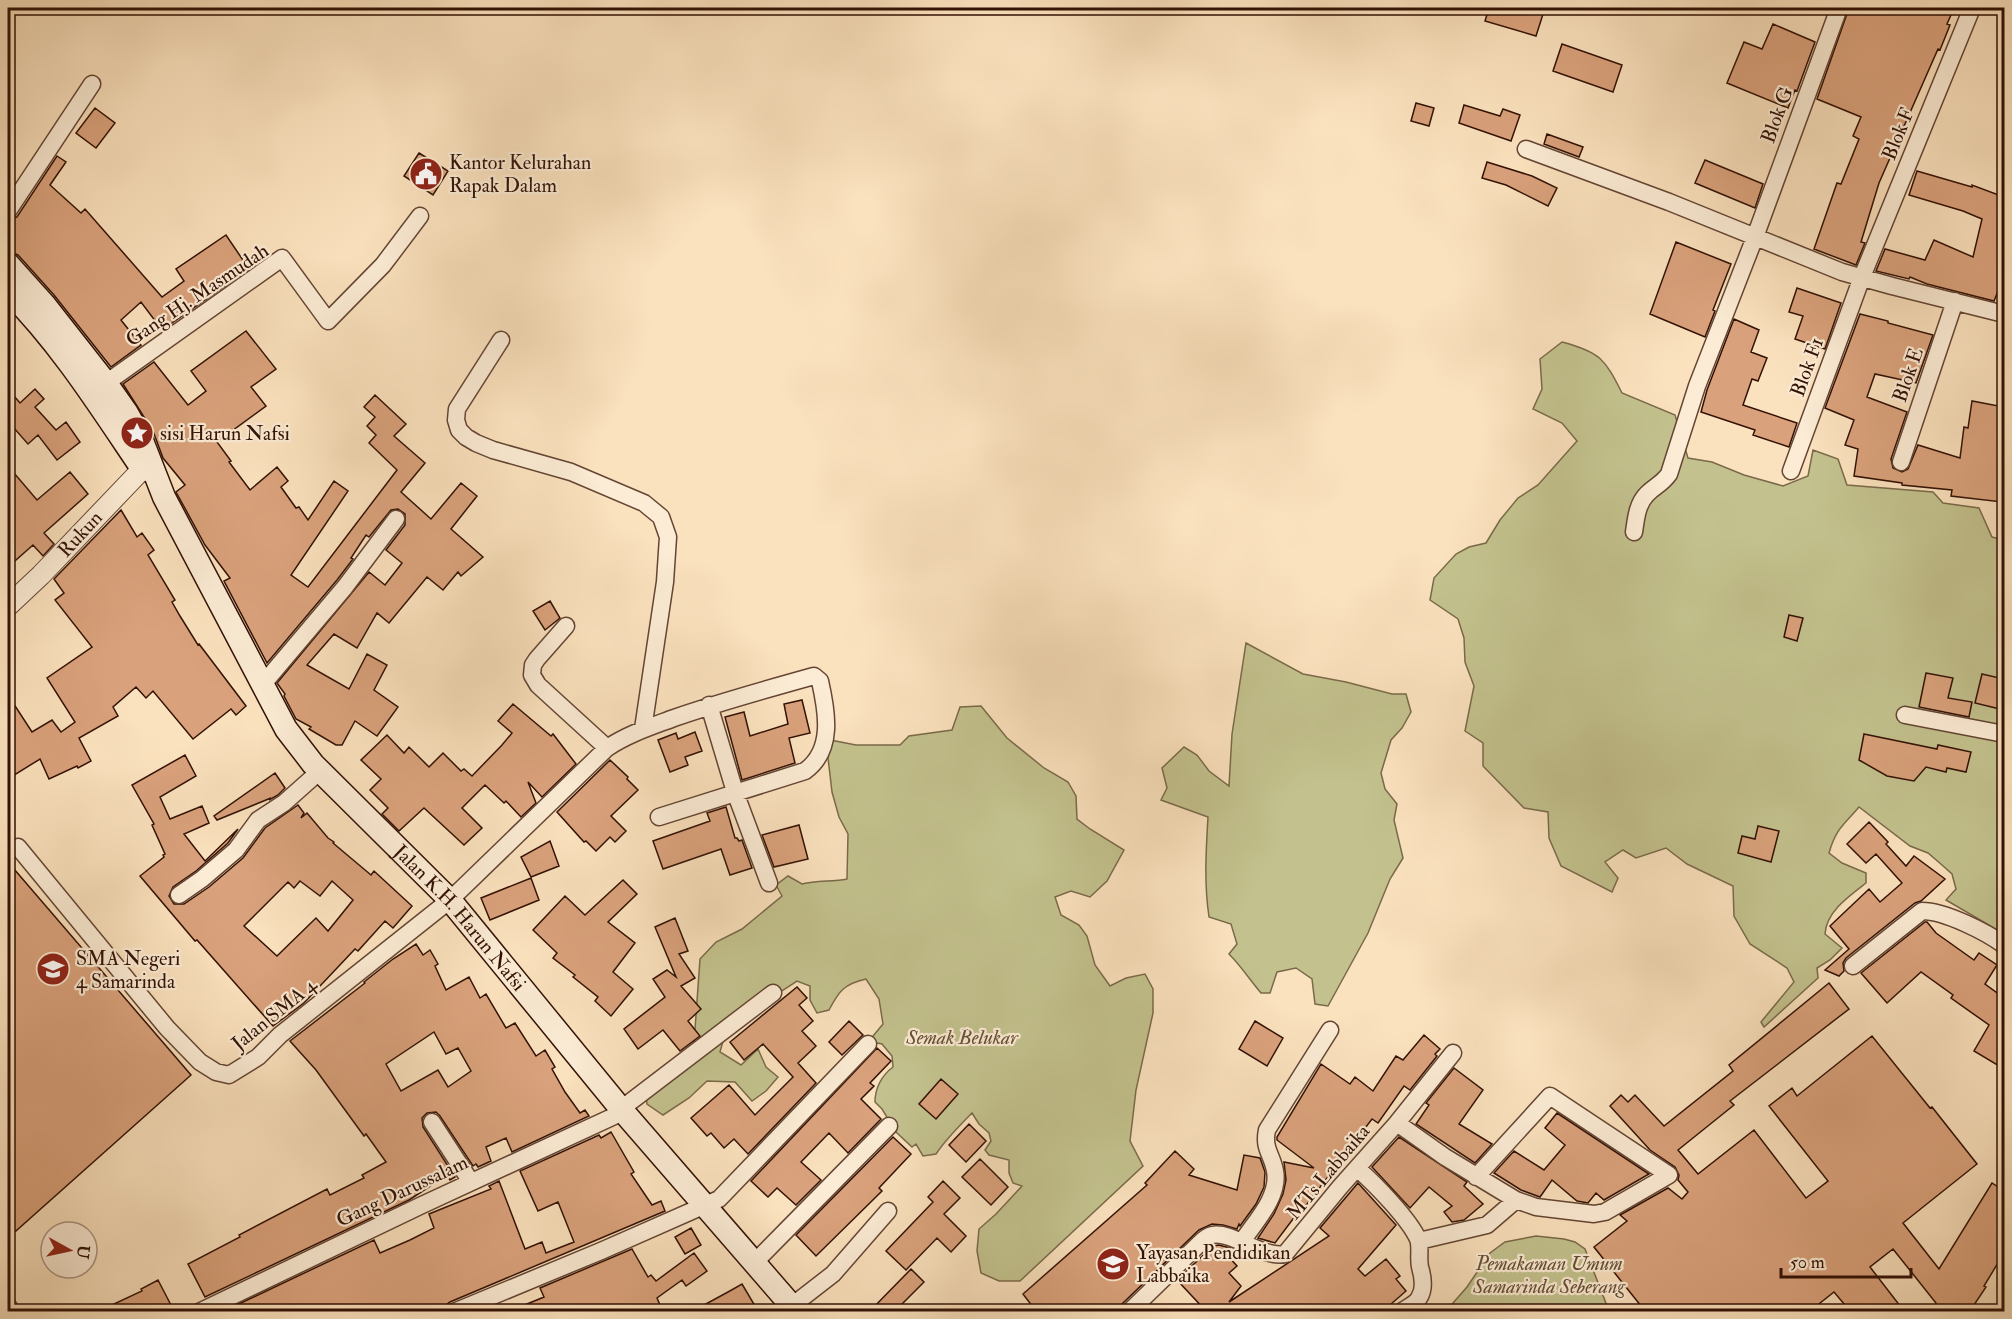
<svg xmlns="http://www.w3.org/2000/svg" width="2012" height="1319" font-family="'IM FELL Double Pica',serif">
  <rect width="100%" height="100%" fill="#fbe2be"/>
  <filter id="stains"><feTurbulence type="fractalNoise" baseFrequency=".00333" numOctaves="4"/><feColorMatrix values="0 0 0 0 .2 0 0 0 0 .09 0 0 0 0 .02 0 0 0 .5 -.17"/></filter>
  <radialGradient id="worn" r=".72"><stop offset=".6" stop-color="#630" stop-opacity="0"/><stop offset="1" stop-color="#630" stop-opacity=".3"/></radialGradient>
  <path fill="#c3c28e" stroke="#7a6a4a" stroke-width="1.5" d="M1562 342C1600 352 1605 359 1622 393L1675 415 1688 458 1712 462 1744 475 1783 486 1808 476 1813 450 1838 459 1847 485 1933 492 1943 503 1979 508 1992 537 2004 540V934L1946 900 1956 889 1952 874 1942 865 1928 853 1910 846 1859 807C1844 825 1836 828 1829 853L1842 863 1866 873V883C1849 896 1826 912 1825 934L1842 948 1830 960 1817 968 1818 978 1764 1027 1761 1022 1794 982 1787 968 1750 944 1734 916 1733 886 1687 864 1666 848 1636 858 1623 850 1605 862 1618 878 1612 892 1561 866 1549 838 1548 812 1524 808 1483 766V743L1465 731 1474 686 1465 662 1464 638 1458 619 1430 600 1434 578 1456 554 1469 547 1486 543 1500 520 1518 498 1538 485 1577 441 1562 423 1533 409 1542 389 1540 359Z
    M1246 643 1303 674 1346 682 1392 694H1406L1411 712 1402 728 1391 740 1381 773 1385 789 1397 804 1394 820 1403 858 1390 879 1368 933 1328 1006 1315 1004 1312 979 1296 968 1277 972 1270 993H1261C1250 980 1241 966 1229 954L1237 944 1231 924 1209 917C1204 883 1206 851 1208 817L1161 800 1167 788 1162 768 1184 747 1197 755 1209 771 1229 786 1232 734Z
    M981 706 1007 738 1044 768 1068 782 1076 796 1077 819 1090 829 1124 850 1107 881 1090 897 1071 891 1055 897 1061 915 1079 925 1087 936 1095 965 1110 986 1126 978 1145 974 1153 989V1013L1136 1090 1130 1141 1143 1166 1020 1281H999L981 1273 977 1251 979 1229 996 1214 1022 1186 1013 1183 1009 1173V1160L989 1155 985 1150 991 1141 989 1133 979 1124 972 1113C959 1126 946 1139 936 1154L923 1156 916 1144 912 1147 896 1132 882 1109 875 1102C875 1088 882 1075 893 1067L892 1056 882 1044 873 1042 854 1059 883 1024 879 999 866 979C844 984 839 991 829 1010L817 1013 810 1000V986L797 981 780 992 723 1041 720 1052 741 1065 758 1049 766 1067 778 1077 766 1091 752 1101 735 1082 707 1081 689 1098 663 1115 647 1104 645 1091 694 1043 700 959 716 942 742 929 782 896 776 885 788 876 802 884C817 880 832 882 847 879L848 834 839 817 832 792 828 758 830 740 856 745H900L909 736 952 730 960 707Z
    M1536 1236 1564 1239 1575 1242 1585 1249 1609 1311H1446L1467 1287 1490 1253 1505 1242Z"/>
  <path fill="#daa27c" stroke="#321105" stroke-width="1.5" fill-rule="evenodd" d="M1489 8H1542L1541 10 1544 11 1536 36 1485 21Z
    M1849 8H1954L1947 24 1950 25 1940 50 1938 49 1879 183 1861 242 1865 243 1856 265 1814 249 1837 183 1841 184 1859 139 1853 136 1861 117 1817 99Z
    M1773 24 1815 42 1797 91 1795 90 1788 108 1727 83 1744 42 1762 49Z
    M1562 44 1622 65 1613 92 1553 71Z
    M1416 103 1434 108 1429 126 1411 121Z
    M1464 105 1500 116 1503 109 1520 115 1511 141 1459 123Z
    M95 108 115 123 96 148 76 133Z
    M1547 134 1583 147 1579 157 1544 144Z
    M419 153 448 171 433 195 404 176Z
    M57 156 66 162 50 185 81 213 85 209 162 297 184 281 176 269 226 235 249 269 162 330 141 302 121 320 141 345 111 367 54 295 18 255 8 251V221L17 217Z
    M1705 160 1763 184 1755 208 1695 183Z
    M1487 162 1532 176 1557 188 1548 206 1506 185 1482 178Z
    M1917 171 1972 187V185L2004 197V258L2000 275 2004 276 1994 301 1927 284 1910 277 1909 279 1876 271 1885 249 1925 260 1934 240 1973 257 1982 219 1963 211 1909 195Z
    M1676 242 1731 264 1713 310 1715 311 1705 337 1650 314Z
    M1797 288 1841 303 1825 349 1795 339 1803 316 1789 312Z
    M1860 314 1888 321V323L1933 335 1916 383 1875 374 1867 397 1907 412 1891 459 1893 468 1902 472 1908 469 1918 445 1960 458 1964 427 1968 428 1972 401 2004 407V480L2002 502 1951 496 1952 490 1902 485V483L1854 476 1858 449 1845 445 1854 420 1825 408Z
    M1734 319 1759 330 1751 352 1767 358 1758 381 1752 379 1743 405 1797 423 1789 447 1753 435 1755 430 1701 412 1707 390Z
    M246 331 276 369 251 387 266 406 217 442 231 461 229 462 250 490 277 467 288 481 281 487 296 508 299 507 308 520 334 481 348 491 291 575 308 587 397 470 369 443 376 435 367 426 375 417 364 407 375 395 406 424 394 436 425 463 401 492 431 519 461 483 477 496 451 529 483 557 461 576 458 572 443 590 427 577 389 623 377 613 357 648 334 634 307 665 349 689 367 654 387 665 374 690 398 707 377 736 355 721 342 745H336L309 729 311 727 296 719 284 696 285 694 277 683 369 572 385 585 402 563 386 550 405 525V514L398 509 391 510 369 537 366 535 351 558 353 559 337 580 267 663 224 581 230 578 205 545 176 492 185 485 163 458 153 431 123 384 154 362 188 405 206 391 191 371Z
    M8 389 20 403 35 389 44 399 35 407 56 430 66 422 80 442 57 460 38 435 28 444 14 428 8 434Z
    M8 466 37 500 70 472 88 494 44 533 54 544 43 556 33 545 8 567Z
    M121 510 137 537 142 533 154 550 148 555 175 600 172 602 180 616 198 645 199 644 246 706 236 715 231 709 193 739 153 691 146 698 136 687 113 707 118 716 79 738 91 761 78 768 77 766 49 779 40 759 8 779V695L32 732 52 720 61 732 75 722 47 678 92 647 55 600 64 593 54 579Z
    M550 601 560 618 545 630 533 611Z
    M1789 615 1803 618 1797 641 1784 637Z
    M1926 673 1953 678 1948 698 1972 702 1969 717 1919 707Z
    M1982 674 2004 679V710L1975 703Z
    M802 700 810 733 789 738 795 763 742 780 725 717 744 712 750 736 788 724 784 704Z
    M513 704 551 736 553 734 576 764 542 797 528 782 536 803 521 817 506 801 504 803 485 785 462 808 482 828 464 845 424 808 399 831 382 814 388 808 370 790 381 779 361 760 387 735 404 753 409 747 429 767 443 753 461 771 464 769 472 776 502 745 512 733 498 721Z
    M695 732 702 751 685 757 688 765 670 772 658 740 676 733 678 739Z
    M1864 734 1937 749 1938 745 1971 752 1966 772 1947 768 1946 772 1926 767 1914 781 1887 776 1859 760Z
    M185 755 196 776 160 797 170 819 202 806 209 823 184 834 205 861 238 829 228 843 196 871 173 887 169 896 174 904H184L209 887 243 858 265 828 298 805 304 813 301 818 307 813 328 838 334 842 333 843 371 875 374 871 412 906 393 928 385 921 358 951 355 949 304 1003 273 1026 197 940 195 941 140 876 164 857 163 855 165 854 152 825 154 824 132 785ZM300 881 320 896 332 881 353 900 328 931 316 918 277 956 244 926 288 882 294 888Z
    M610 760 628 777 627 779 638 790 611 816 626 831 615 842 610 837 596 851 586 841 584 842 557 812Z
    M275 773 285 788 278 795 269 800 271 798 217 820 214 816Z
    M726 807 735 838H737L739 841 742 840 752 868 730 875 721 849 663 869 653 841 710 821 707 813Z
    M1869 822 1888 842 1886 844 1906 866 1914 856 1945 879 1921 901 1915 903 1846 958 1843 963 1844 971 1839 976 1825 970 1849 949 1830 926 1869 889 1880 902 1902 883 1876 854 1866 863 1847 844Z
    M799 825 808 859 774 867 762 835Z
    M1758 826 1779 831 1771 862 1738 853 1742 836 1755 839Z
    M550 841 559 866 531 877 521 857Z
    M8 862 191 1075 8 1238Z
    M531 878 539 900 490 920 481 898Z
    M623 880 637 894 608 922 635 943 613 972 633 989 611 1016 595 1001 598 997 573 977 575 975 553 958 557 953 533 930 565 896 585 915Z
    M675 918 688 951 679 954 695 978 681 986 701 1009 688 1021 700 1036 680 1051 663 1030 638 1049 624 1029 665 997 653 979 667 970 676 977 655 927Z
    M1925 922H1927L1936 933 1974 960 1979 953 1997 965 1985 984 2004 998V1056L1999 1066 1974 1051 1989 1025 1951 998 1953 995 1921 972 1887 1003 1861 973Z
    M416 944 423 955 430 950 438 964 435 966 446 990 469 977 480 998 486 994 506 1028 515 1023 536 1056 545 1050 555 1067 552 1069 565 1092 580 1113 585 1110 589 1116 512 1152 506 1138 486 1147 491 1161 478 1167 476 1164 473 1166 440 1116 436 1112 427 1113 422 1118 423 1127 455 1177 450 1180 447 1175 409 1200 205 1297 188 1264 240 1237 239 1235 327 1189 330 1195 364 1178 362 1175 386 1162 366 1134 364 1136 316 1070 290 1041 365 983 364 982 393 959ZM434 1032 446 1054 458 1048 471 1071 448 1087 438 1070 401 1091 386 1064Z
    M1829 983 1849 1009 1730 1101 1734 1105 1678 1150 1698 1174 1754 1130 1806 1198 1828 1181 1769 1106 1792 1088 1797 1096 1872 1036 1930 1108 1932 1107 1977 1164 1903 1223 1939 1269 1992 1183 2004 1191V1253L1984 1286 1986 1287 1970 1311H1930L1936 1303 1893 1249 1870 1267 1904 1311H1850L1834 1292 1810 1311H1645L1594 1247 1627 1221 1620 1215 1668 1188 1682 1199 1688 1192 1678 1180 1679 1175 1675 1167 1650 1150 1610 1106 1621 1095 1628 1102 1635 1095 1664 1126 1733 1071 1729 1065Z
    M797 987 807 998 799 1005 813 1021 802 1031 816 1046 798 1063 816 1083 748 1154 734 1139 724 1148 711 1133 707 1136 691 1118 729 1085 755 1115 793 1077 763 1044 744 1060 730 1042Z
    M849 1021 863 1035 842 1055 829 1042Z
    M1255 1021 1283 1038 1267 1066 1239 1049Z
    M1424 1035 1440 1049 1435 1054 1437 1056 1410 1090 1404 1086 1378 1123 1372 1119 1298 1216 1296 1215 1275 1243 1258 1238 1274 1214 1283 1194 1286 1180 1284 1162 1314 1168 1277 1140V1137L1321 1064 1350 1084 1355 1077 1373 1091 1396 1056 1403 1060Z
    M877 1048 891 1061 870 1083 874 1086 861 1099 881 1119 848 1153 829 1133 801 1162 821 1180 796 1205 777 1188 768 1197 751 1181Z
    M1454 1068 1483 1090 1459 1124 1492 1144 1475 1163 1416 1124 1429 1105 1426 1103Z
    M941 1079 958 1094 936 1119 919 1104Z
    M1557 1113 1649 1174 1604 1200 1596 1193 1588 1203 1577 1201 1552 1180 1540 1197 1521 1190 1494 1173 1514 1151 1544 1170 1565 1145 1545 1128Z
    M969 1124 986 1141 966 1162 949 1145Z
    M611 1132 634 1172 631 1174 652 1205 661 1201 665 1211 450 1302 445 1306 444 1311H224L374 1240 380 1253 410 1240 434 1228 429 1214 491 1189 489 1186 499 1181 525 1249 542 1242 546 1253 574 1242 558 1202 538 1211 520 1171 599 1135 601 1138Z
    M893 1137 911 1154 879 1188 882 1191 816 1256 796 1235Z
    M1399 1137 1467 1182 1464 1186 1483 1204 1464 1220 1452 1222 1444 1212 1452 1206 1429 1187 1410 1208 1372 1167Z
    M1175 1151 1194 1169 1189 1175 1237 1190 1244 1155 1260 1158 1265 1172 1264 1187 1256 1204 1240 1226 1239 1224 1237 1229 1223 1225 1212 1224 1199 1230 1122 1304 1119 1311H1036L1023 1294 1147 1185 1145 1183Z
    M980 1159 1008 1187 991 1205 962 1177Z
    M943 1181 960 1198 944 1214 966 1236 951 1252 937 1238 906 1270 886 1251 933 1202 928 1197Z
    M1358 1183 1396 1225 1358 1269 1365 1276 1386 1259 1400 1276 1396 1279 1406 1291 1383 1311H1206L1177 1280 1213 1246 1219 1245 1230 1248 1227 1255 1237 1266 1229 1273 1241 1286 1229 1302 1329 1236 1320 1228Z
    M691 1228 701 1245 685 1254 675 1237Z
    M632 1249 648 1277 651 1275 656 1281 694 1253 707 1271 686 1286 682 1280 657 1298 660 1305 650 1311H510L544 1297 540 1288Z
    M911 1269 924 1282 895 1311H870Z
    M158 1280 174 1311H99L142 1291 141 1289Z
    M742 1284 758 1311H693L728 1292Z"/>
  <g fill="none" stroke-linecap="round" stroke-linejoin="round">
    <g stroke="#644533" stroke-width="19">
      <path id="minor" d="M1526 149 1669 202 1842 272 1892 286 2004 314
        M8 211 92 84
        M501 340 457 409 456 420 459 430 466 437 476 443 493 450 571 472 644 503 661 517 668 537 665 582 643 729
        M106 383 282 258 328 321 383 265 420 216
        M1901 462 1955 301
        M1791 471 1862 277 1972 8
        M1634 532C1636 519 1637 504 1647 494 1655 486 1662 484 1669 474L1697 386 1755 237 1839 8
        M566 626 537 659 533 665 532 675 538 685 607 748
        M263 684 345 587 396 519
        M709 705 735 792 769 883
        M1905 715 2004 734
        M18 847 167 1028 200 1062 216 1072 229 1075 258 1057 280 1035 450 900 607 748C628 734 650 727 674 718 720 702 767 689 814 676L820 681C827 712 834 750 805 771L659 817
        M179 895 202 879 236 850 258 820 284 803 320 771
        M1853 966 1922 911C1945 911 1986 932 2004 945
        M621 1109 773 993
        M432 1122 471 1182
        M1397 1123 1445 1157 1516 1200 1536 1207 1594 1214 1605 1212 1669 1175 1550 1096 1476 1177
        M1358 1169C1376 1185 1409 1219 1418 1239 1421 1247 1418 1258 1420 1267 1423 1277 1425 1289 1419 1298 1416 1304 1406 1308 1401 1312
        M1419 1241 1487 1225 1516 1200
        M1241 1243C1254 1223 1280 1197 1275 1171 1272 1154 1263 1149 1267 1130L1330 1030
        M754 1263 889 1126
        M8 1306 12 1312
        M199 1312 422 1205 623 1112
        M454 1312 601 1251 719 1199 868 1044
        M784 1312 833 1274 888 1211
        M1129 1312 1200 1243C1203 1240 1208 1236 1212 1235 1233 1231 1260 1258 1285 1254L1340 1187 1397 1123 1453 1053"/>
    </g>
    <g stroke="#644533" stroke-width="22">
      <path id="tertiary" d="M8 606 41 575 150 461"/>
    </g>
    <g stroke="#321105" stroke-width="25">
      <g id="secondary">
        <path id="s1" d="M8 264 44 304 106 383 127 413 141 438 164 497 286 729 313 764 450 900 621 1109 797 1312"/>
        <path d="M8 291C61 344 101 408 143 470"/>
      </g>
    </g>
    <use href="#minor" stroke="#fcecd5" stroke-width="16"/>
    <use href="#tertiary" stroke="#fcecd5" stroke-width="20"/>
    <use href="#secondary" stroke="#fcecd5" stroke-width="22"/>
  </g>
  <defs>
    <g id="civic-disc" transform="scale(1.725)"><circle r="9.5" fill="#8f2418" stroke="#fcecd5"/><path d="M-.6-6.5H3V-4.5H.6V-3L4-1V1h2V6H-6V1h2V-1L-.6-3ZM-1.2 2.5V6h2.4V2.5Z" fill="#fff"/></g>
    <g id="sight-disc" transform="scale(1.725)"><circle r="9.5" fill="#8f2418" stroke="#fcecd5"/><path d="M0-6L1.8-2.2L6-1.7L2.9 1.2L3.7 5.4L0 3.3L-3.7 5.4L-2.9 1.2L-6-1.7L-1.8-2.2Z" fill="#fff"/></g>
    <g id="school-disc" transform="scale(1.725)"><circle r="9.5" fill="#8f2418" stroke="#fcecd5"/><path d="M0-5L7-2L0 1L-7-2ZM-4 1L0 2.5L4 1V4Q0 6-4 4Z" fill="#fff"/></g>
  </defs>
  <g fill-rule="evenodd">
    <use href="#civic-disc" x="426" y="174"/>
    <use href="#sight-disc" x="137" y="433"/>
    <use href="#school-disc" x="53" y="969"/>
    <use href="#school-disc" x="1113" y="1264"/>
  </g>
  <g text-anchor="middle" dominant-baseline="central" stroke-width="4.5" stroke-linejoin="round" paint-order="stroke">
    <g font-size="20" fill="#321105" stroke="#fcecd5">
      <text transform="translate(1777 115) rotate(-70)">Blok G</text>
      <text transform="translate(1898 134) rotate(-68)">Blok F</text>
      <text transform="translate(197 295) rotate(-34)">Gang Hj. Masmudah</text>
      <text transform="translate(1807 367) rotate(-70)">Blok F1</text>
      <text transform="translate(1908 375) rotate(-71)">Blok E</text>
      <text transform="translate(80 534) rotate(-47)">Rukun</text>
      <text stroke="none"><textPath href="#s1" startOffset="802">Jalan K.H. Harun Nafsi</textPath></text>
      <text transform="translate(274 1014) rotate(-39)">Jalan SMA 4</text>
      <text transform="translate(1328 1172) rotate(-50)">MTs Labbaika</text>
      <text transform="translate(402 1191) rotate(-25)">Gang Darussalam</text>
    </g>
    <g font-size="20" fill="#321105" stroke="#fcecd5" text-anchor="start">
      <text x="449" y="162">Kantor Kelurahan<tspan x="449" dy="23">Rapak Dalam</tspan></text>
      <text x="160" y="433">sisi Harun Nafsi</text>
      <text x="76" y="958">SMA Negeri<tspan x="76" dy="23">4 Samarinda</tspan></text>
      <text x="1136" y="1252">Yayasan Pendidikan<tspan x="1136" dy="23">Labbaika</tspan></text>
    </g>
    <g font-size="20" font-style="italic" fill="#654f35" stroke="#fcecd5">
      <text x="962" y="1037">Semak Belukar</text>
      <text x="1549" y="1263">Pemakaman Umum<tspan x="1549" dy="23">Samarinda Seberang</tspan></text>
    </g>
  </g>
  <rect width="2012" height="1319" fill="none" stroke="#fbe2be" stroke-width="30"/>
  <rect x="9" y="9" width="1994" height="1301" fill="none" stroke="#321105" stroke-width="3"/>
  <rect x="15" y="15" width="1982" height="1289" fill="none" stroke="#321105" stroke-width="1.5"/>
  <g transform="translate(69 1250) rotate(98)"><circle r="28" fill="#fcecd5" stroke="#ab9482" stroke-width="1.5"/>
  <path d="M0-4.5L10 22L0 15L-10 22Z" fill="#8f2418"/>
  <text y="-9" font-size="16" font-weight="bold" text-anchor="middle" fill="#321105">U</text>
  </g>
  <path d="M1781 1268v9h130v-9" fill="none" stroke="#321105" stroke-width="3"/>
  <text x="1790" y="1268" font-size="18" fill="#321105" stroke="#fcecd5" stroke-width="4.5" paint-order="stroke">50 m</text>
  <rect width="100%" height="100%" filter="url(#stains)"/>
  <rect width="100%" height="100%" fill="url(#worn)"/>
</svg>
